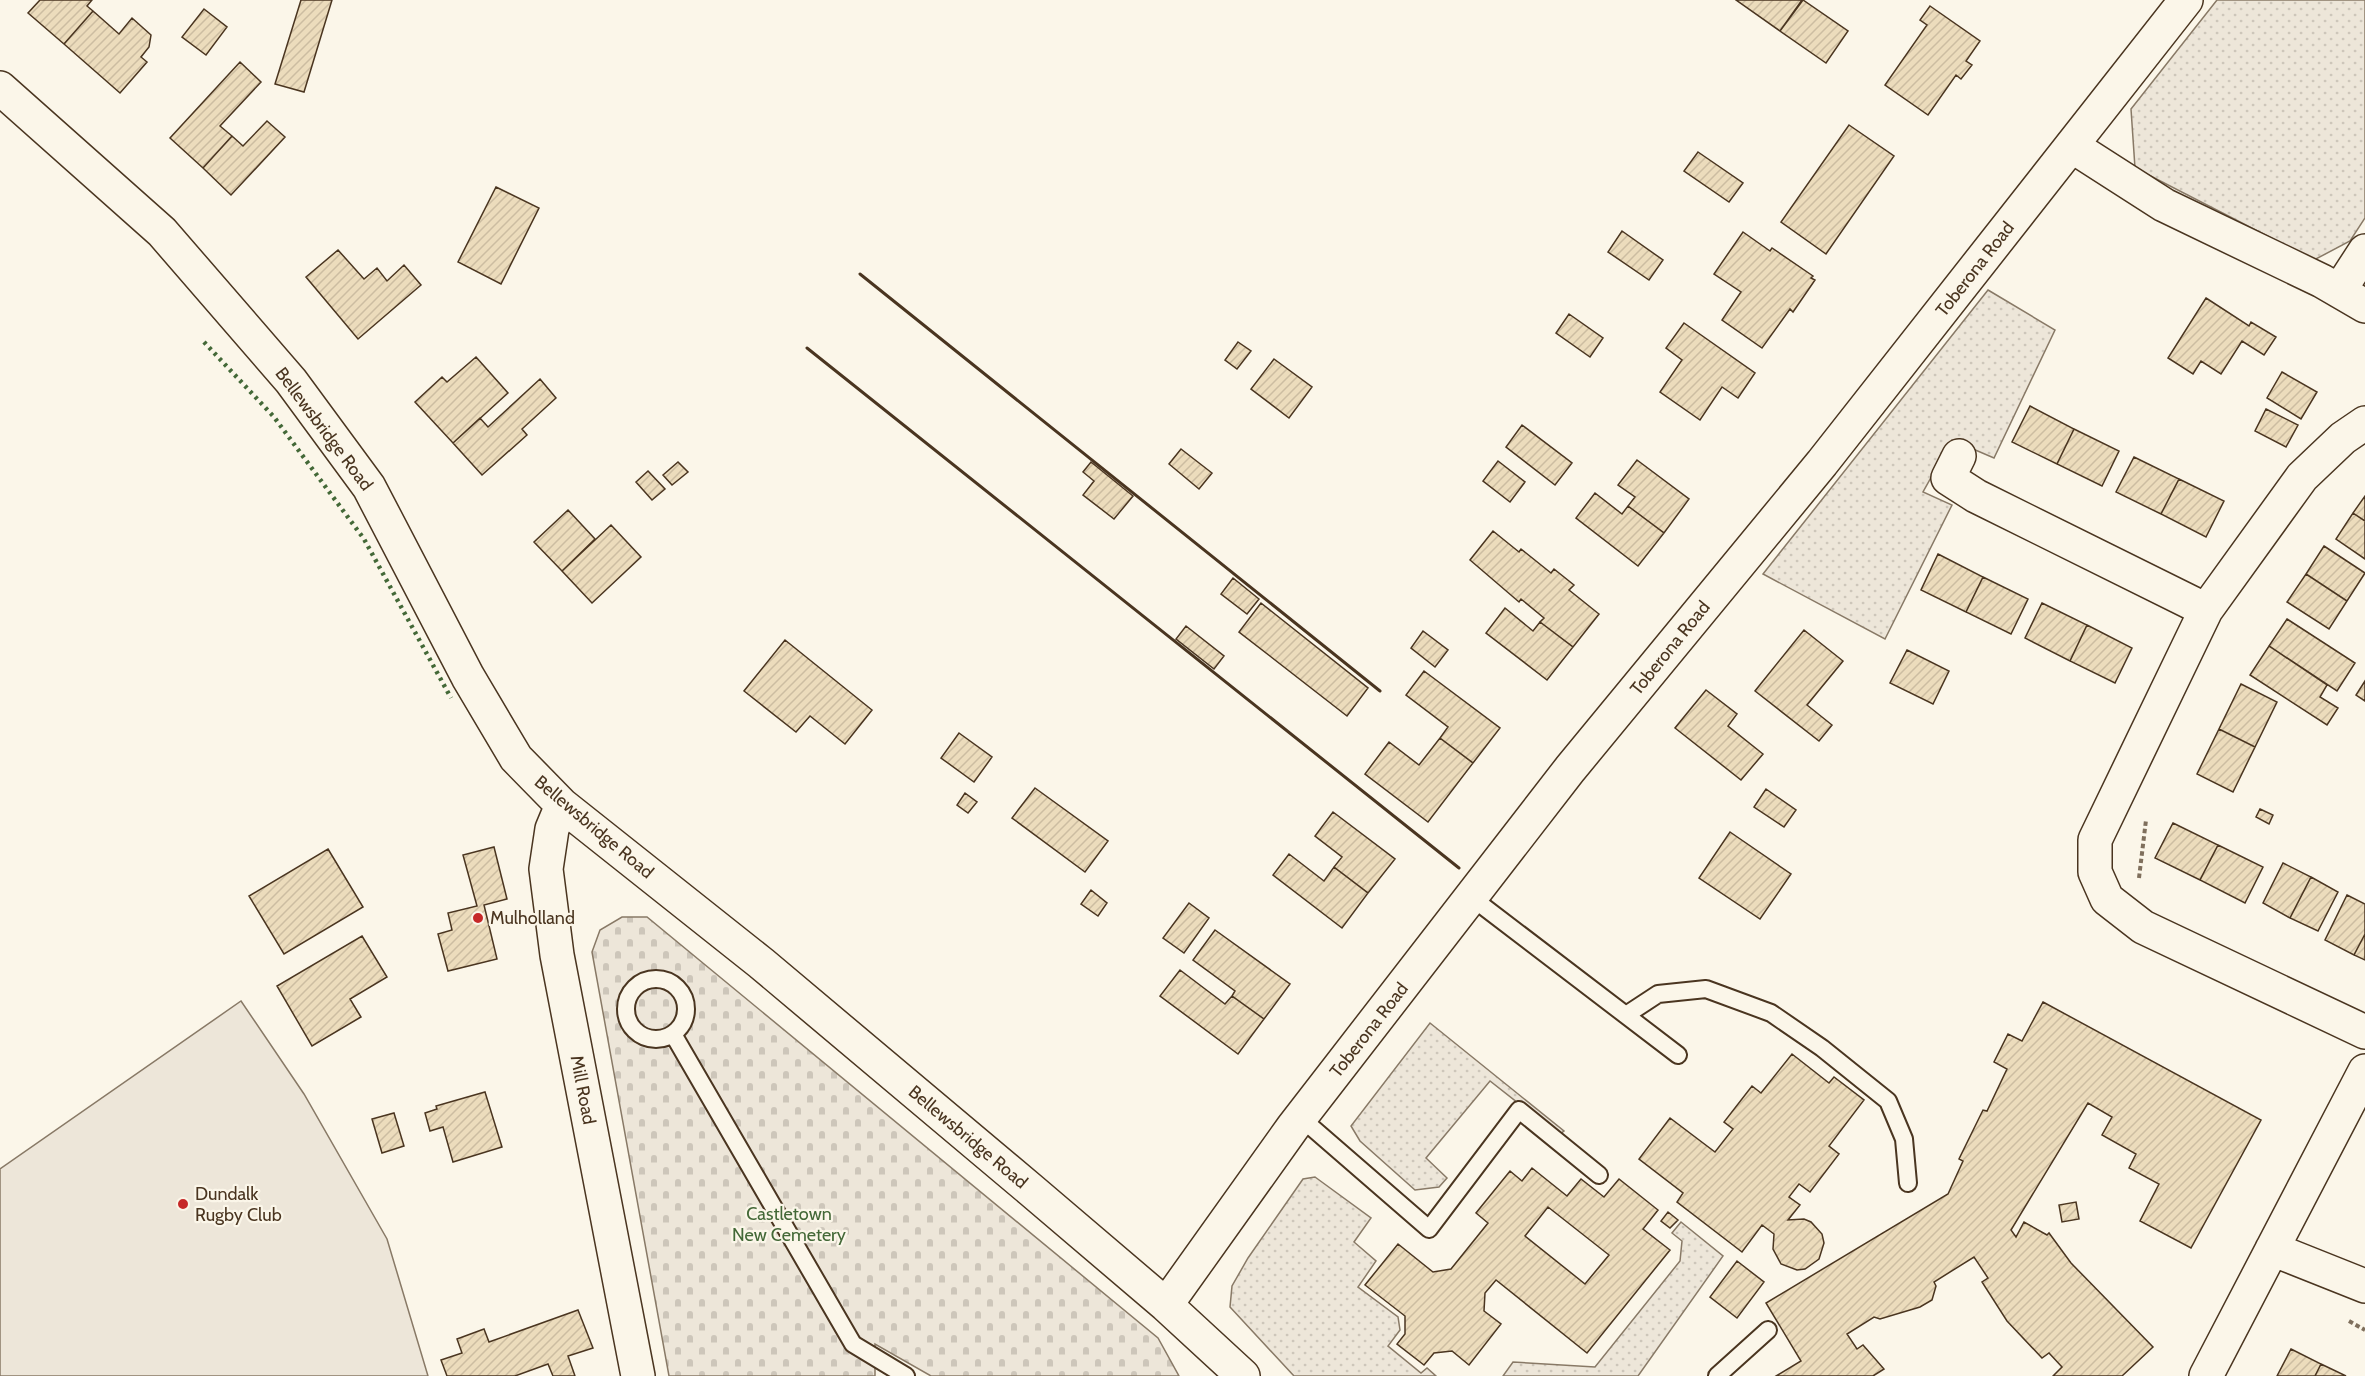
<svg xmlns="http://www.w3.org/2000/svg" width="2365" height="1376" font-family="Cabin,sans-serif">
  <defs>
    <pattern id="grass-dots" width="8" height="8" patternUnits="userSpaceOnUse" patternTransform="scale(1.5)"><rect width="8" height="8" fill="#ede6d9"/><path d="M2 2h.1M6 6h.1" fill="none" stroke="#cdc6ba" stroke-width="1.8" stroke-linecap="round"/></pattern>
    <pattern id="cemetery-stones" width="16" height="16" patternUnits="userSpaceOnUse" patternTransform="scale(1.5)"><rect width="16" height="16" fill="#ede6d9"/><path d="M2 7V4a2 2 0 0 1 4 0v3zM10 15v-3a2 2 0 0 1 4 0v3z" fill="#cdc6ba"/></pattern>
    <pattern id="building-hatch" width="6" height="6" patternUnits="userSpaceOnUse" patternTransform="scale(1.5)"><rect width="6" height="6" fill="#ecdcbc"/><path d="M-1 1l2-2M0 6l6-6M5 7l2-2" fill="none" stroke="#ccbda1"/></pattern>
  </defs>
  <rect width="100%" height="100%" fill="#fbf6e9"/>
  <path fill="url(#grass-dots)" stroke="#887966" stroke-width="1.5" d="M2217 0H2365V218L2350 241 2314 260 2135 168 2131 109Z
    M1988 290 2055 330 1994 458 1952 440 1923 492 1952 505 1885 639 1763 574Z
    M1430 1023 1564 1131 1559 1135 1490 1081 1426 1158 1447 1178 1439 1187 1415 1190 1360 1141 1351 1126Z
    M1315 1177 1371 1218 1354 1242 1376 1261 1358 1287 1398 1317 1400 1330 1388 1346 1421 1373 1427 1368 1436 1376H1294L1230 1307 1232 1286 1248 1258 1303 1179Z
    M1681 1222 1723 1256 1638 1376H1503L1513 1362 1595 1367 1680 1261 1682 1241 1672 1233Z"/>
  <path fill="url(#cemetery-stones)" stroke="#887966" stroke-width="1.5" d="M622 917H647L1158 1338 1179 1376H931L875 1344V1376H669L592 952 600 930Z"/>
  <path fill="#ede6d9" stroke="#887966" stroke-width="1.5" d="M241 1001 304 1094 387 1239 428 1376H0V1169Z"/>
  <path fill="url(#building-hatch)" stroke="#4a3520" stroke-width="1.5" fill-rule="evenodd" d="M40 0H92L87 6 93 11 64 44 28 13Z
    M301 0H332L304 92 275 84Z
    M1736 0H1802L1780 31Z
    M1803 0 1848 31 1826 63 1780 31Z
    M1930 6 1980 41 1966 61 1972 65 1961 79 1956 75 1928 115 1885 85 1927 25 1920 20Z
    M204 9 227 27 206 55 182 37Z
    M93 11 119 34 132 18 151 35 149 47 141 57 147 62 120 93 64 44Z
    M240 62 261 82 220 126 232 136 203 168 170 138Z
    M267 121 285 137 231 195 203 168 232 136 243 146Z
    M1849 125 1894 156 1826 254 1781 222Z
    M1698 152 1743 183 1729 202 1684 171Z
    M496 187 539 208 501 284 458 262Z
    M1622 231 1663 260 1649 280 1608 252Z
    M1743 232 1770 251 1772 248 1813 276 1811 278 1815 280 1793 312 1790 309 1762 348 1722 320 1741 292 1714 274Z
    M338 250 364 279 377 268 387 281 404 265 421 285 358 339 306 277Z
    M2206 298 2249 326 2251 322 2276 337 2264 355 2242 341 2221 374 2201 361 2193 374 2168 358Z
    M1569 314 1603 338 1590 357 1556 333Z
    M1684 323 1755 373 1738 398 1722 387 1700 420 1660 392 1682 360 1666 348Z
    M1238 342 1251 351 1237 369 1225 360Z
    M476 357 508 393 453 443 415 402 442 377 447 382Z
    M1274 359 1312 387 1289 418 1251 389Z
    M2282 372 2317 392 2301 419 2267 398Z
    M540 379 556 398 522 429 527 435 482 475 453 443 480 418 488 427Z
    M2030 406 2074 429 2057 464 2012 442Z
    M2266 409 2298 425 2286 447 2255 431Z
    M1522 425 1572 463 1555 485 1506 447Z
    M2074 429 2119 451 2102 486 2057 464Z
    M1181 449 1212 473 1199 489 1169 464Z
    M2134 457 2179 479 2161 514 2116 492Z
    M1637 460 1689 499 1664 533 1628 506 1635 497 1618 485Z
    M1498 461 1525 482 1510 502 1483 481Z
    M678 462 688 472 672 485 663 475Z
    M1091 462 1133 496 1114 519 1083 495 1094 481 1083 472Z
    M648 471 665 489 652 500 636 482Z
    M2179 479 2224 501 2206 537 2161 514Z
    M1595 493 1622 514 1628 506 1664 533 1638 566 1576 518Z
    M2365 496V521L2353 513Z
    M568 510 595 539 562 571 534 542Z
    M2353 513 2365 521V559L2336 539Z
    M611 525 641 557 592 603 562 571Z
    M1493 531 1519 552 1521 549 1551 573 1554 569 1574 585 1569 590 1599 614 1573 647 1540 622 1544 618 1521 599 1519 602 1470 560Z
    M2324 546 2365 573 2347 601 2306 574Z
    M1938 554 1983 577 1966 612 1921 590Z
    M2306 574 2347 601 2329 629 2287 602Z
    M1983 577 2028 599 2011 634 1966 612Z
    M1233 578 1259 599 1247 614 1221 594Z
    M1261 603 1368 688 1347 716 1239 632Z
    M2042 603 2087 625 2070 661 2025 638Z
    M1505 608 1533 631 1540 622 1573 647 1547 680 1486 633Z
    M2287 619 2355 663 2337 691 2269 646Z
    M2087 625 2132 648 2115 683 2070 661Z
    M1186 626 1224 656 1214 669 1176 639Z
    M1804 630 1843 661 1807 705 1832 725 1819 741 1755 691Z
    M1423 631 1448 650 1435 667 1411 648Z
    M785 640 872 710 845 744 810 716 796 732 744 691Z
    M2269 646 2327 685 2320 697 2338 708 2327 725 2250 675Z
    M1907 650 1949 671 1933 704 1890 683Z
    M1424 671 1500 728 1473 763 1440 738 1448 727 1406 695Z
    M2365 681V701L2356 695Z
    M2241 684 2277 702 2255 747 2219 729Z
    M1706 690 1737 714 1728 726 1763 754 1741 780 1675 728Z
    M2219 729 2255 747 2233 792 2197 774Z
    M959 733 992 757 974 782 941 758Z
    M1440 738 1473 763 1428 822 1365 774 1389 742 1419 765Z
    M1035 788 1108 841 1085 872 1012 818Z
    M1766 789 1796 810 1784 827 1754 807Z
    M965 793 977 802 968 813 957 805Z
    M2260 809 2273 815 2269 824 2256 817Z
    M1333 812 1395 859 1368 893 1334 867 1342 857 1315 836Z
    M2173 823 2218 845 2200 880 2155 858Z
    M1730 832 1791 874 1760 919 1699 878Z
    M2218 845 2263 867 2245 903 2200 880Z
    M494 847 507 899 484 905 497 959 448 971 438 934 452 930 448 913 477 906 463 855Z
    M328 849 363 907 284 954 249 896Z
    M1289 854 1324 881 1334 867 1368 893 1342 928 1273 875Z
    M2283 863 2311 877 2290 918 2263 903Z
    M2311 877 2338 892 2318 931 2290 918Z
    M1091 890 1107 903 1098 916 1081 904Z
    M2347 895 2365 904V934L2354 955 2325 940Z
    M1189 903 1209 918 1184 953 1163 938Z
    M1215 930 1290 984 1264 1019 1232 996 1235 991 1193 960Z
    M2365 934V960L2354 955Z
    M362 936 387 977 350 999 361 1017 312 1046 277 986Z
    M1180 970 1225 1004 1232 996 1264 1019 1238 1054 1160 996Z
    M2043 1002 2261 1120 2191 1248 2140 1221 2159 1184 2129 1168 2136 1154 2102 1135 2112 1117 2088 1103 2011 1230 2016 1237 2024 1222 2047 1235 2049 1233 2071 1263 2153 1347 2122 1376H2053L2062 1367 2049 1353 2042 1358 2007 1321 1982 1282 1988 1278 1974 1257 1934 1282 1936 1286 1932 1300 1920 1307 1880 1319 1874 1317 1847 1334 1857 1349 1863 1345 1884 1369 1873 1376H1776L1801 1361 1766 1303 1948 1194 1963 1161 1959 1159 1983 1110 1987 1111 2007 1069 1994 1062 2008 1034 2022 1041Z
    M1792 1054 1829 1083 1834 1077 1864 1100 1829 1146 1839 1154 1810 1192 1799 1184 1789 1197 1800 1205 1788 1220 1804 1219 1811 1222 1822 1234 1824 1243 1819 1259 1805 1269 1797 1270 1781 1264 1773 1249 1774 1234 1762 1225 1742 1252 1677 1202 1683 1193 1639 1159 1670 1118 1715 1152 1733 1129 1724 1122 1752 1086 1761 1093Z
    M485 1092 502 1147 453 1162 443 1127 430 1131 425 1113 437 1109 436 1106Z
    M394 1113 404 1146 382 1153 372 1119Z
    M1532 1168 1567 1196 1581 1179 1604 1197 1619 1179 1658 1210 1643 1229 1670 1250 1587 1353 1496 1280 1485 1293 1484 1311 1501 1324 1469 1365 1452 1351 1434 1353 1424 1365 1397 1344 1405 1334V1316L1365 1285 1398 1244 1433 1272 1451 1269 1488 1223 1476 1213 1510 1171 1522 1181ZM1548 1207 1609 1255 1585 1284 1525 1236Z
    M2076 1202 2079 1219 2062 1222 2059 1205Z
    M1668 1212 1678 1220 1670 1228 1661 1221Z
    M1737 1261 1764 1282 1737 1318 1710 1297Z
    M578 1310 593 1348 568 1356 575 1376H553L548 1364 515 1376H447L441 1360 462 1353 457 1339 484 1329 489 1342Z
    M2291 1349 2321 1364 2315 1376H2277Z
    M2321 1364 2346 1376H2315Z"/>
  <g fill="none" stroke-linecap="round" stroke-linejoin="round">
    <g stroke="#4a3520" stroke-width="20">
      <path id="service" d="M1471 897 1678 1055
        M626 1009a30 30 0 1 1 60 0a30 30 0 1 1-60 0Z
        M1626 1015 1658 994 1706 989 1771 1013 1822 1048 1888 1101 1904 1139 1908 1183
        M673 1034 853 1344 906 1376
        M1301 1118 1429 1229 1519 1110 1599 1175
        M1717 1376 1768 1330"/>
    </g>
    <g stroke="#4a3520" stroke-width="36">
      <path id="minor" d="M2072 146 2164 205 2322 281 2365 306
        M2339 291 2365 251
        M2365 423 2343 438 2302 477 2206 610 2095 840V872L2107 899 2143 927 2365 1032
        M1959 456 1948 478 1976 496 2206 610
        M2272 1249 2365 1286
        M2206 1376 2365 1071"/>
    </g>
    <g stroke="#4a3520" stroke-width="36">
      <path id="tertiary" d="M0 88 162 232 291 381 369 487 468 677 516 758 562 805 761 963 1031 1190 1166 1305 1243 1376
        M562 805 552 829 546 869 557 955 638 1376
        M1166 1305 1293 1127 1570 769 1822 463 2186 0"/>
    </g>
    <path stroke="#7f6f5c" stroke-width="4" stroke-dasharray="4.5 3" stroke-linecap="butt" d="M2139 878 2146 820
      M2349 1321 2365 1330"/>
    <use href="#service" stroke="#fbf6e9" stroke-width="16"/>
    <use href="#minor" stroke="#fbf6e9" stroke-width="33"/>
    <use href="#tertiary" stroke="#fbf6e9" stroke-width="33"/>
    <path stroke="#436837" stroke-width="4.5" stroke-dasharray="3 4.5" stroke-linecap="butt" d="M204 342 274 417 364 539 451 698"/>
    <path stroke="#4a3520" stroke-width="3" d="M860 274 1380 691
      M807 348 1459 868"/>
  </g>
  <g fill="#c62828" stroke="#fbf6e9" stroke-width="2">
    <circle cx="478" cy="918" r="6"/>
    <circle cx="183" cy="1204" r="6"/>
  </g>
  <g text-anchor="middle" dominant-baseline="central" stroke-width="4.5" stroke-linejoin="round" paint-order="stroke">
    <g font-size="18" fill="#4a3520" stroke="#fbf6e9">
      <text transform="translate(1975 269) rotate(-52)">Toberona Road</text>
      <text transform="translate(324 429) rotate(53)">Bellewsbridge Road</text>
      <text transform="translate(1670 648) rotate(-51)">Toberona Road</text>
      <text transform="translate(594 827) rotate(40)">Bellewsbridge Road</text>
      <text transform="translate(1369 1030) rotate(-52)">Toberona Road</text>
      <text transform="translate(583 1090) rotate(79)">Mill Road</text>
      <text transform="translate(968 1137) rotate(40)">Bellewsbridge Road</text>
    </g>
    <g font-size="18" fill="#4a3520" stroke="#fbf6e9" text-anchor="start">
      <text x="490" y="918">Mulholland</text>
      <text x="195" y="1194">Dundalk<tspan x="195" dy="21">Rugby Club</tspan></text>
    </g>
    <g font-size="18" fill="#436837" stroke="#fbf6e9">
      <text x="789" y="1214">Castletown<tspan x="789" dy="21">New Cemetery</tspan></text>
    </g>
  </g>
</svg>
